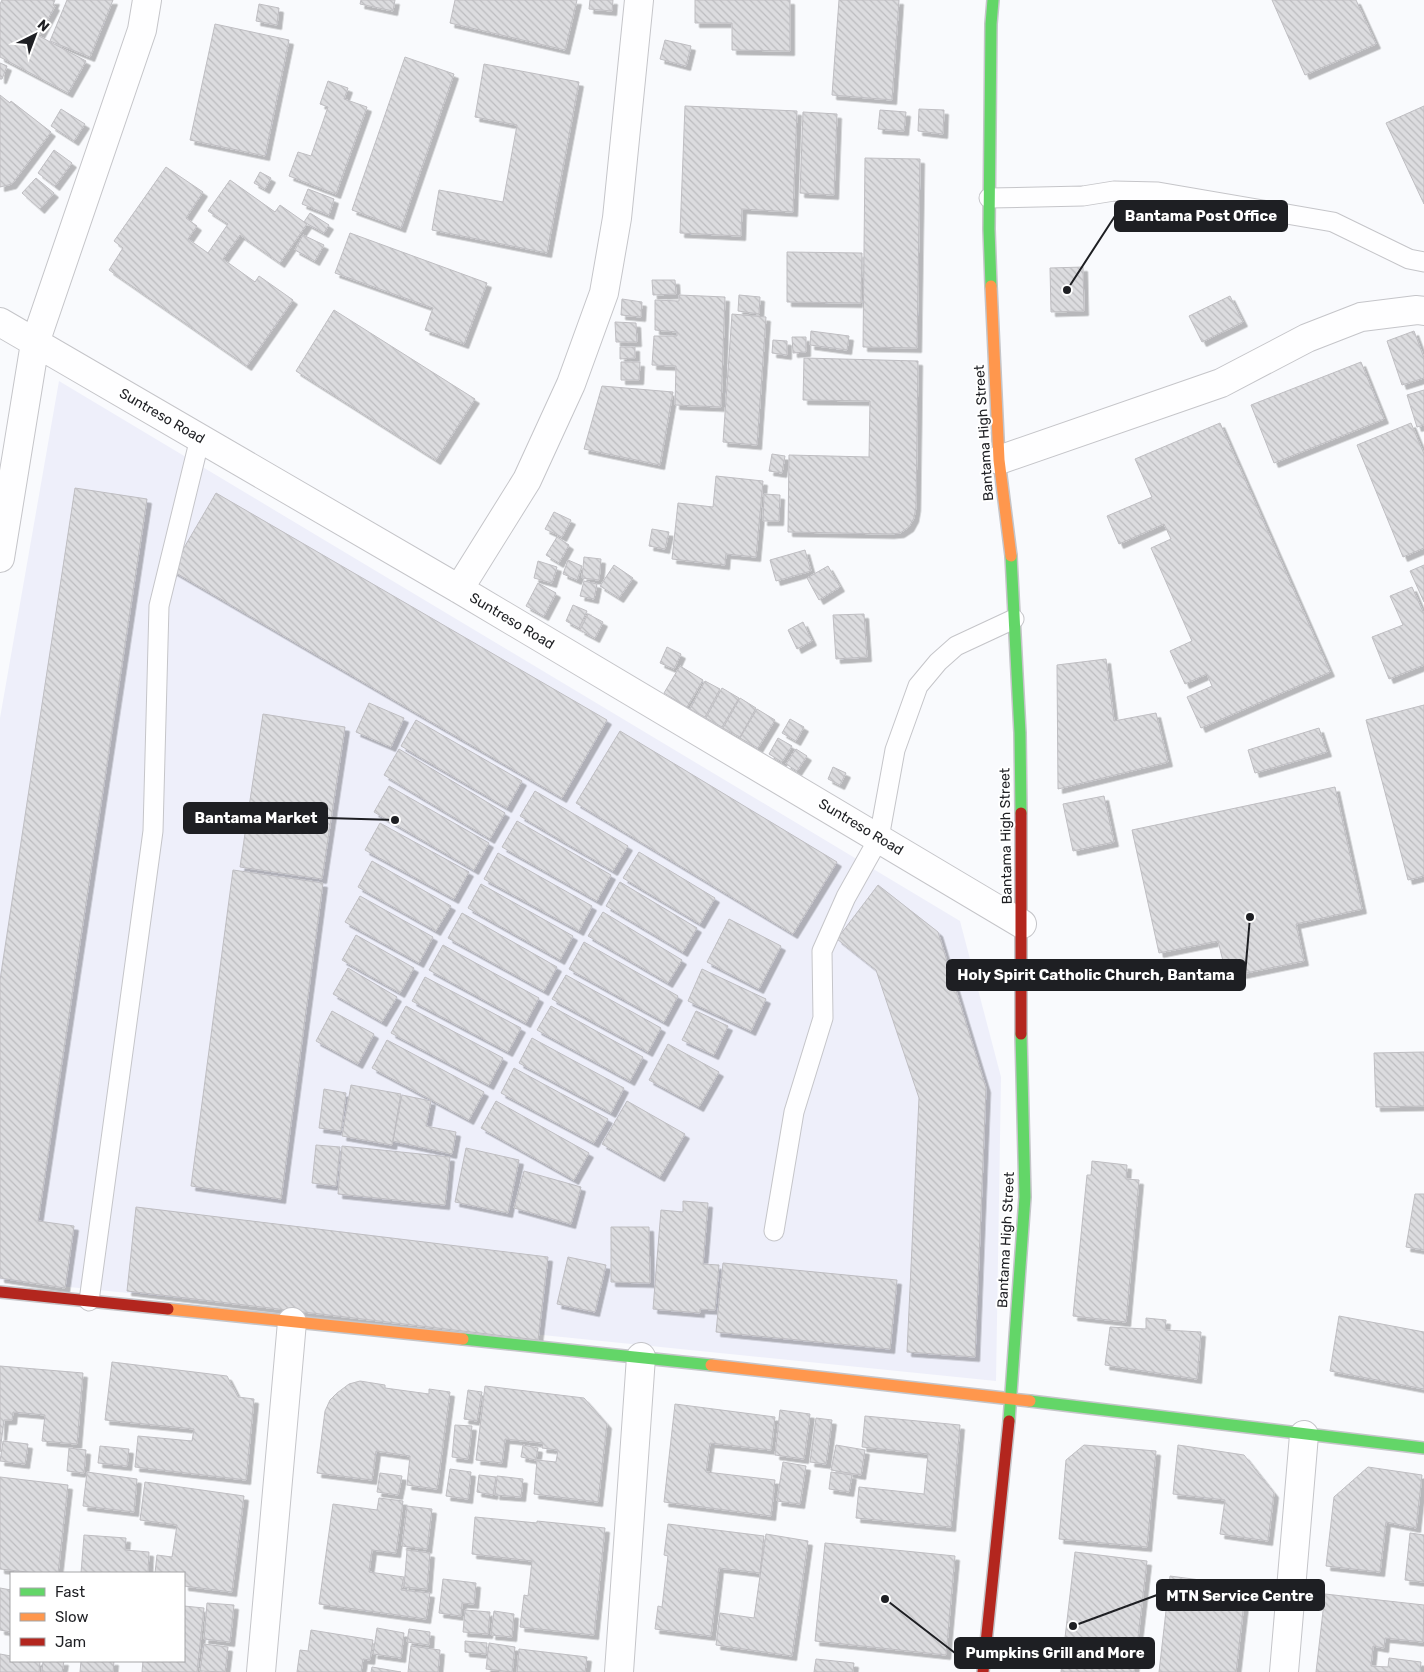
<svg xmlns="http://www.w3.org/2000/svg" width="1424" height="1672" font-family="Rubik,sans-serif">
  <defs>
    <pattern id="building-back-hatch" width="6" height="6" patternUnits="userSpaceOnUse" patternTransform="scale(1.25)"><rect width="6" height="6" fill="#dcdcdf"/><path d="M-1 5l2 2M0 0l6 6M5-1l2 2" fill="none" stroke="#bcbcbf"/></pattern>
    <filter id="shadow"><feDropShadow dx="4.5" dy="4.5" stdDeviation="0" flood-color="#0004"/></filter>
  </defs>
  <rect width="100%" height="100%" fill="#f9fafd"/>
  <path fill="#eeeffa" d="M59 381 960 921 1001 1077 996 1381 0 1280V718Z"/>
  <path fill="url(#building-back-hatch)" stroke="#bfbec2" filter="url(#shadow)" d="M2 0H55L53 5 55 6 39 36 86 61 68 93 0 57V4Z
    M67 0H113L90 57 50 41Z
    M361 0H395L393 11 360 4Z
    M455 0H577L565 50 450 23Z
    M590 0H613L612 11 589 9Z
    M695 0H790V51L732 50V23H695Z
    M839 0H899L892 100 832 95Z
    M1272 0H1356L1376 44 1305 75Z
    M259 4 279 8 277 25 256 21Z
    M215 24 289 40 265 156 190 140Z
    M665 40 691 46 686 66 660 59Z
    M405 57 454 74 401 228 352 210Z
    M0 63 7 66 2 79H0Z
    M484 64 579 82 547 253 432 230 439 190 503 202 517 125 475 117Z
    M328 81 348 88 344 99 367 107 336 194 289 176 298 152 311 156 328 107 320 104Z
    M0 95 10 103 11 101 51 132 12 184 0 187Z
    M685 106 797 111 793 212 742 209 741 236 680 233Z
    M1424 106V204L1386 123Z
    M61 109 85 124 74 141 51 126Z
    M919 109 944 110 943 134 918 131Z
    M880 110 906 112 904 131 878 129Z
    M803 112 837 114 834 195 800 193Z
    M54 150 72 163 55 186 38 173Z
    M865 158 920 159 917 348 863 347Z
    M166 167 203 192 186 218 197 226 188 239 208 253 228 224 208 211 230 180 275 212 280 205 307 224 280 263 240 235 223 259 255 282 259 276 293 300 247 366 109 270 123 248 114 241Z
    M260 172 271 178 265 189 254 183Z
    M36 178 54 193 40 209 22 193Z
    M308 189 334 199 329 215 302 204Z
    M310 213 329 225 324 233 304 222Z
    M350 233 487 283 464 344 425 330 433 308 335 273Z
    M303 235 324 245 315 261 295 250Z
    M787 252 862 253 861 303 787 302Z
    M1083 267 1084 311 1051 312 1050 268Z
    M652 280H675L676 294 653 295Z
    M679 295 725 297 721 407 675 405 676 366 652 365 654 336H677V332L655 330V300L679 301Z
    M739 295 760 297 759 314 738 311Z
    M1230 296 1243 322 1202 342 1189 316Z
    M622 299 642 302 641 317 621 315Z
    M334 310 475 399 436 460 296 371Z
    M732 314 766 317 757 445 723 442Z
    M615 322 636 323 637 342H616Z
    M811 331 849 336 847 350 810 345Z
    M1414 331 1424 358V378L1402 385 1387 341Z
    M792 337H806V352L793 353Z
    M773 340 787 341V355L772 353Z
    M620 347H635V358L620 359Z
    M804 358 918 361 916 507 914 518 909 527 900 533 890 534 788 532 789 455 869 457 870 401 803 400Z
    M621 362H640L639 380H621Z
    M1361 362 1384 419 1274 463 1251 405Z
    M602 386 673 392 660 465 584 449Z
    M1424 390V425L1417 427 1407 395Z
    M1220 423 1330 672 1201 728 1187 697 1212 686 1207 674 1185 684 1170 651 1192 641 1151 548 1171 539 1164 524 1119 544 1107 516 1152 497 1135 459Z
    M1411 423 1424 454V548L1403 557 1357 445Z
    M772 454 785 456 782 473 769 471Z
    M716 476 763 481 756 557 726 554 725 565 672 559 678 503 713 507Z
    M75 488 147 499 38 1221 74 1226 65 1288 0 1278V980Z
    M216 493 607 720 562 798 171 570Z
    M764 494 780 495 779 521H763Z
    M554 512 571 520 562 537 545 529Z
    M652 529 669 532 665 549 649 546Z
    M557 537 569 545 559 563 546 555Z
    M805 550 811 571 776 581 770 560Z
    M584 557 601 559 599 580 582 578Z
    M568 560 582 566 577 580 563 574Z
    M538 561 557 567 552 583 534 578Z
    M614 565 633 578 619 598 600 586Z
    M1424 565V602L1410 571Z
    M828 566 840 587 819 600 807 578Z
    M584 581 597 584 594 599 580 596Z
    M538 583 556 593 544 616 526 606Z
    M1412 587 1424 614V665L1389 679 1372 637 1403 625 1390 596Z
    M573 605 587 611 579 628 566 621Z
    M588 614 603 622 595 638 580 630Z
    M864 614 867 657 836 659 833 615Z
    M803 622 812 641 797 649 788 630Z
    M667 647 681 654 674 669 660 663Z
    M1106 659 1114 721 1156 713 1168 762 1058 789 1057 665Z
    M680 666 703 680 687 707 664 693Z
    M705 681 720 689 705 717 690 709Z
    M722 688 739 698 722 727 706 718Z
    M740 698 756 708 740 737 723 728Z
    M369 703 404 718 391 747 356 732Z
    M1424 705V876L1408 880 1366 720Z
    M757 709 775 720 758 748 740 738Z
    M263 714 345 727 322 879 240 867Z
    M790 719 804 727 796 741 782 733Z
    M416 720 522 781 507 808 401 746Z
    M1319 728 1327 752 1255 773 1248 750Z
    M620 731 837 862 793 934 576 803Z
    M778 738 792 746 782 762 769 754Z
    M399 749 505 813 490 839 384 775Z
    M796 749 807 756 797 771 786 764Z
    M833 767 846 773 840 785 828 779Z
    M389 786 489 843 474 870 374 812Z
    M1335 787 1362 909 1296 924 1304 961 1227 977 1218 941 1159 953 1132 830Z
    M535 791 628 846 613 871 520 816Z
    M1104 796 1114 842 1073 851 1063 804Z
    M517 821 611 875 597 901 502 847Z
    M380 823 469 872 454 899 365 850Z
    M639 852 715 898 700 924 623 878Z
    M498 853 592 906 579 931 484 879Z
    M372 861 451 906 436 931 358 887Z
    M233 870 323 883 281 1199 191 1186Z
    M620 882 697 928 683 952 606 906Z
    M481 884 573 936 560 960 468 908Z
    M878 885 938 932 986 1088 975 1357 907 1352 919 1098 876 970 837 939Z
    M360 896 433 937 419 963 345 922Z
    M603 912 682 960 668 983 588 936Z
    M462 913 557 967 544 991 448 938Z
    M729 919 781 946 759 989 707 962Z
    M356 935 414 968 400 993 342 960Z
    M584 942 678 996 664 1022 569 969Z
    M443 945 539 998 526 1023 429 970Z
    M348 968 397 997 382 1022 333 994Z
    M702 969 766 999 751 1031 688 1001Z
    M566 975 661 1028 648 1052 552 999Z
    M425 977 521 1028 508 1052 412 1001Z
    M406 1006 503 1058 489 1085 391 1033Z
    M551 1006 643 1057 630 1081 537 1030Z
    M332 1011 374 1034 358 1064 316 1041Z
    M696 1011 728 1026 714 1055 682 1040Z
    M532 1038 624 1088 611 1113 519 1063Z
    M387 1040 484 1092 469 1120 372 1068Z
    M668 1044 719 1072 699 1107 649 1080Z
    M1424 1052V1106L1376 1107 1374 1053Z
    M514 1068 608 1119 594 1143 501 1093Z
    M351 1085 401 1094 392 1145 342 1136Z
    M324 1089 346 1093 341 1131 319 1128Z
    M402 1095 431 1101 426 1126 456 1132 452 1154 393 1141Z
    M496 1101 589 1153 574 1180 481 1128Z
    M627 1101 685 1134 660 1177 602 1144Z
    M316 1145 340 1147 336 1186 312 1183Z
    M342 1146 450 1157 445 1205 338 1194Z
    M466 1148 519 1160 508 1213 455 1202Z
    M1092 1161 1127 1165 1126 1179 1139 1180 1126 1322 1073 1316 1087 1175H1091Z
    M524 1171 581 1187 571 1224 514 1208Z
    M1415 1194H1424V1250L1406 1247Z
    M683 1201 708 1203 703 1264 719 1265 715 1310 700 1309V1313L653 1309 661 1210 683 1212Z
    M136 1207 548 1257 538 1340 127 1291Z
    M611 1227H649L650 1283 611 1282Z
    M568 1257 606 1265 595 1312 557 1304Z
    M723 1263 897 1280 890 1349 716 1332Z
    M1339 1316 1424 1332V1389L1330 1371Z
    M1146 1318 1166 1320 1165 1330 1201 1332 1197 1379 1105 1365 1110 1327 1146 1329Z
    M112 1362 227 1376 238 1397 254 1399 246 1480 135 1467 138 1436 192 1441 194 1429 105 1420Z
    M0 1366 83 1373 77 1444 42 1441 45 1415 13 1412 12 1420H4L0 1452Z
    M360 1381 385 1385V1388L429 1394V1389L450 1392 437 1489 407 1485 410 1456 376 1451 372 1480 317 1473 325 1411 330 1400 337 1393 349 1384Z
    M485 1386 584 1398 607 1424 598 1502 534 1494 537 1460 556 1462 558 1450 542 1448 543 1443 505 1439 502 1463 476 1460Z
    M468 1390 482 1392 477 1421 464 1419Z
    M675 1404 775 1417 771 1450 710 1443 706 1472 775 1480 771 1516 664 1502Z
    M780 1410 810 1414 804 1459 775 1455Z
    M865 1416 960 1425 951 1527 856 1518 859 1487 924 1494 928 1454 862 1447Z
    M816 1418 832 1420 826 1464 810 1462Z
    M455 1425 472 1426 468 1459 452 1457Z
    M3 1441 28 1444 25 1464 0 1461Z
    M523 1445 538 1448 536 1460 521 1457Z
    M836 1445 865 1450 861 1475 831 1470Z
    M1084 1445 1156 1451 1147 1547 1059 1539 1066 1460Z
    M1178 1445 1244 1455 1274 1493 1268 1541 1220 1534 1225 1500 1173 1494Z
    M100 1446 129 1449 127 1466 98 1463Z
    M69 1448 86 1450 84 1473 67 1471Z
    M783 1462 806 1466 800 1504 777 1501Z
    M1368 1467 1422 1475 1416 1528 1386 1522 1380 1572 1326 1566 1334 1497Z
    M450 1469 471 1472 468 1499 446 1496Z
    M87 1472 137 1479 134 1512 83 1506Z
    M831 1472 852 1475 849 1492 829 1489Z
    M380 1473 402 1476 398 1495 377 1492Z
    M479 1475 496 1477 493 1495 477 1492Z
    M497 1476 523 1479 521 1497 495 1495Z
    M0 1477 68 1485 58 1573H36L0 1569Z
    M145 1482 244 1496 232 1592 184 1586V1573H155L157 1555 172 1557 177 1525 140 1520Z
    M379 1498 403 1501 396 1553 372 1550 369 1572 404 1577 401 1590 430 1593 426 1619 319 1604 333 1504 377 1510Z
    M407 1506 432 1509 427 1549 402 1546Z
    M475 1517 537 1523V1521L605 1528 594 1635 520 1627 524 1595 528 1596 532 1561 472 1554Z
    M668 1524 764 1536 760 1573 719 1568 711 1636 655 1629 658 1606 662 1607 668 1556 664 1555Z
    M1410 1533 1424 1535V1582L1405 1580Z
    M766 1534 808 1541 792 1656 716 1645 720 1613 754 1618Z
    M84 1535 126 1538 125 1550 149 1552 148 1573H81Z
    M825 1543 955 1556 946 1655 815 1641Z
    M407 1550 430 1553 427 1589 404 1587Z
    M1075 1552 1147 1561 1134 1672H1061Z
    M1170 1576 1246 1586 1236 1672H1159Z
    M443 1579 476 1583 474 1604 462 1603 461 1616 439 1613Z
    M0 1588 11 1590V1632L0 1630Z
    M1325 1594 1424 1605 1423 1642 1385 1638 1384 1648 1373 1646 1371 1666 1388 1667 1389 1658 1421 1662 1420 1672H1316Z
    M207 1603 234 1605 230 1642 204 1639Z
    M184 1606 204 1608 197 1672H142L143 1661H184Z
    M465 1610 490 1612 488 1634 463 1632Z
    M494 1611 514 1614 512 1637 491 1635Z
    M377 1628 404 1633 401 1658 373 1654Z
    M409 1629 430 1632 429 1645 407 1642Z
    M311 1630 373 1640 370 1660 363 1659 361 1672H297L300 1650 308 1651Z
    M465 1641 487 1643 486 1654 465 1652Z
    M489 1643 515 1647 512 1672 486 1669Z
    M204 1644 228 1647 225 1672 200 1671Z
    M411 1646 440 1650 438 1672H408Z
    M519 1649 587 1657 585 1672H517Z
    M0 1654 11 1656V1661H40L39 1672H0Z
    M816 1659 854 1663 853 1672H814Z
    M43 1661H64L62 1672H42Z
    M81 1661H114L113 1672H80Z
    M372 1667 401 1672H371Z"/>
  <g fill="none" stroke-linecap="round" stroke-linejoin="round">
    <g stroke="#c5c5c9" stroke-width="21">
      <path id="lane" d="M989 198 1083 196 1114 191 1158 192 1333 222 1409 259 1424 262
        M774 1231 794 1112 823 1018 822 951 846 897 879 838 895 750 918 686 938 662 956 646 1014 619
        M89 1301 153 831 159 606 200 438"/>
    </g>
    <g stroke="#c5c5c9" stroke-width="30">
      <path id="street" d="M0 322 459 589 1022 924
        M999 460 1221 383 1307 338 1361 317 1417 310 1424 311
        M0 558 35 343 142 30 147 0
        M459 589 527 480 571 384 604 293 617 218 639 0
        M261 1672 292 1322
        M619 1672 641 1357
        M1284 1672 1304 1435"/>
    </g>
    <g stroke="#c5c5c9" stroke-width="14">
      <path id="fast" d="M991 286 989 229 991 24 993 0
        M1011 556 1020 733 1021 813
        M463 1339 711 1365
        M1030 1401 1424 1448
        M1009 1421 1025 1197 1021 1034"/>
    </g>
    <g stroke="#c5c5c9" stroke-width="14">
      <path id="slow" d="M991 286 999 460 1011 556
        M168 1309 463 1339
        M711 1365 1030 1401"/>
    </g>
    <g stroke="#c5c5c9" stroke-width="14">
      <path id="jam" d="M1021 813V1034
        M0 1292 168 1309
        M983 1672 1009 1421"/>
    </g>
    <use href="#lane" stroke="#fefeff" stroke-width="19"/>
    <use href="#street" stroke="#fefeff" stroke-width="28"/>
    <use href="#fast" stroke="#63d668" stroke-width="11"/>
    <use href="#slow" stroke="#ff974d" stroke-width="11"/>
    <use href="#jam" stroke="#b3261e" stroke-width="11"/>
  </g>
  <g text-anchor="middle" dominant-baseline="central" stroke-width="4" stroke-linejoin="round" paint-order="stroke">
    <g font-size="14" fill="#1e1f23" stroke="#fff">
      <text transform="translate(162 416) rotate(30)">Suntreso Road</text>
      <text transform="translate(984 433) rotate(-94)">Bantama High Street</text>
      <text transform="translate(512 621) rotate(31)">Suntreso Road</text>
      <text transform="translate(861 827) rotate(31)">Suntreso Road</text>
      <text transform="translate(1006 836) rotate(-91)">Bantama High Street</text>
      <text transform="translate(1006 1240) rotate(-87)">Bantama High Street</text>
    </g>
  </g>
  <path fill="none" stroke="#1e1f23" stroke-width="2" d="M1067 290L1115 216M395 820L327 818M1250 917L1245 975M1073 1626L1157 1595M885 1599L955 1653"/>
  <g fill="#1e1f23" stroke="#fff" stroke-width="2">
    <circle cx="1067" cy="290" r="5"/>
    <circle cx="395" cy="820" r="5"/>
    <circle cx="1250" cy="917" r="5"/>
    <circle cx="1073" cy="1626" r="5"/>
    <circle cx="885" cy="1599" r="5"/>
  </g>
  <g fill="#1e1f23" stroke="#1e1f23" stroke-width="2">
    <rect x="1115" y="201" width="172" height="30" rx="5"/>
    <rect x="184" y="803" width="143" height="30" rx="5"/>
    <rect x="947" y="960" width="298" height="30" rx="5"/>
    <rect x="1157" y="1580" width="167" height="30" rx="5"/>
    <rect x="955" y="1638" width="199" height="30" rx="5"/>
  </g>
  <g font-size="15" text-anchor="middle" font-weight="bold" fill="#fff">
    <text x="1201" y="221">Bantama Post Office</text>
    <text x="256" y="823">Bantama Market</text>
    <text x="1096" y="980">Holy Spirit Catholic Church, Bantama</text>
    <text x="1240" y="1601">MTN Service Centre</text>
    <text x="1055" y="1658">Pumpkins Grill and More</text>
  </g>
  <rect x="10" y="1572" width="175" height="90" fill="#ffffff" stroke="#a5a5a7"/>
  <rect x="20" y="1588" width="25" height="8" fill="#63d668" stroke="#a5a5a7"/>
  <text x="55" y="1597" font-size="15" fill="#1e1f23">Fast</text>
  <rect x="20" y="1613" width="25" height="8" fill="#ff974d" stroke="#a5a5a7"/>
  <text x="55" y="1622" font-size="15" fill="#1e1f23">Slow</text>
  <rect x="20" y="1638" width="25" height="8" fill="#b3261e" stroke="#a5a5a7"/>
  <text x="55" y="1647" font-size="15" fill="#1e1f23">Jam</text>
  <g transform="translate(35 35) rotate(42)" stroke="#ffffff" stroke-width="4" paint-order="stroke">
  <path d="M0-4L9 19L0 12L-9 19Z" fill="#1e1f23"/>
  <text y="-8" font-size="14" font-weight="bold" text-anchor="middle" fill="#1e1f23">N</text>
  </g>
</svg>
